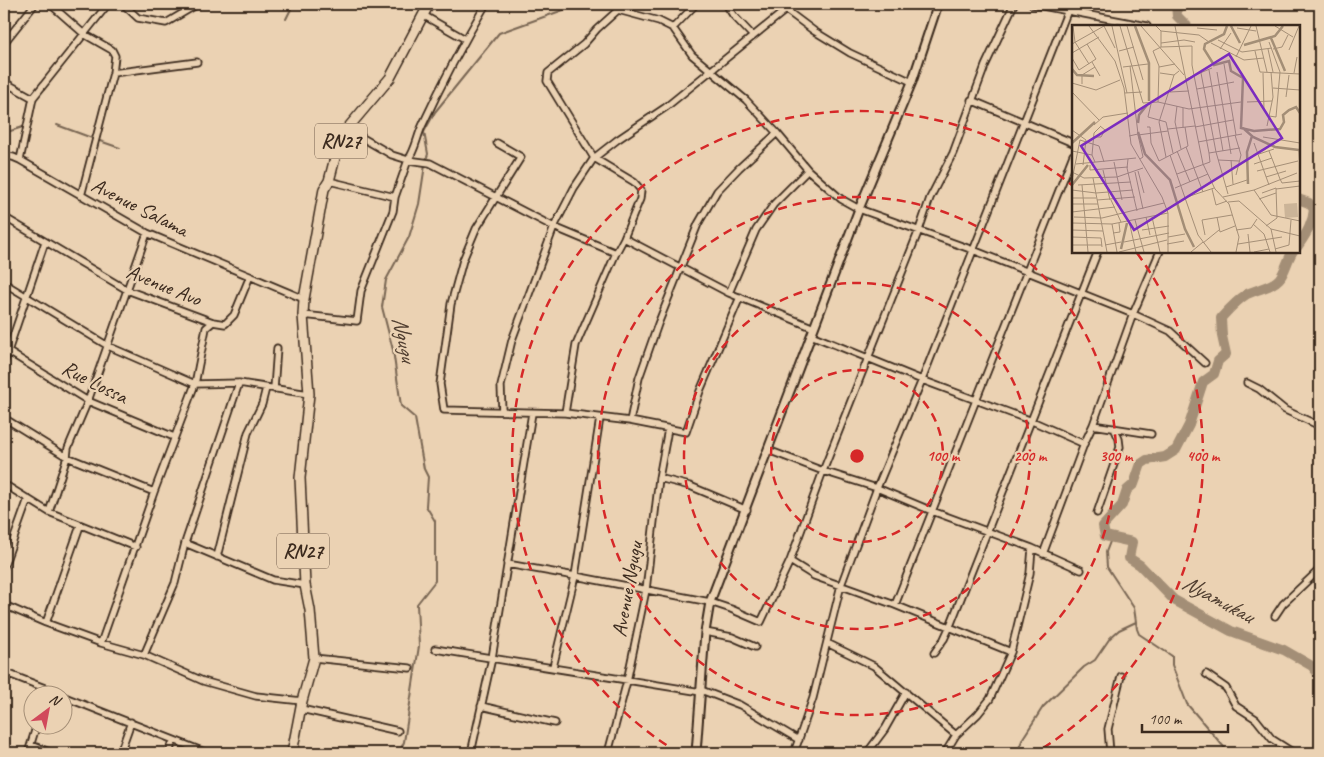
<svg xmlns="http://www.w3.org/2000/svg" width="1324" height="757" font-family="Caveat,sans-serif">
  <rect width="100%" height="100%" fill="#ebd2b3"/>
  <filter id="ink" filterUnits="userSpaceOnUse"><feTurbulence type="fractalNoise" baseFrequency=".02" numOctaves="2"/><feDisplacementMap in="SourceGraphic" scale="10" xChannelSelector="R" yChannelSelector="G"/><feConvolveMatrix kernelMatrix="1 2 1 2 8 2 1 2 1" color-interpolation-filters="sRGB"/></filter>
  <g filter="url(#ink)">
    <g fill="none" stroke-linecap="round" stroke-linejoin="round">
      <path stroke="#796653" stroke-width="2" d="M286 19 291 9V4
        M57 125 92 138
        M4 133 26 126
        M97 140 120 148
        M426 160 428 154 424 132 435 112 499 33 580 4
        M1111 539 1106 552 1107 567 1134 608 1137 629 1139 634 1172 656V665L1187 704 1229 753
        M399 753 404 742 419 646 417 604 435 581V521L426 506 428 477 424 469 415 418 401 406 393 350 382 307 386 280 409 237 419 204 425 165
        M1017 753 1023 738 1043 707 1084 667 1095 660 1110 638 1119 630 1136 622"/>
      <path stroke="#a38e76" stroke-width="10" d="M1176 4 1177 16 1187 26
        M1298 199 1309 203 1314 209C1313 224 1306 234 1298 246
        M1293 251C1287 260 1285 273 1279 279 1272 287 1257 289 1247 294 1237 300 1229 309 1221 318L1222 336 1226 354 1218 361 1214 374 1203 382 1189 425 1176 450 1165 457 1147 460 1141 464 1134 484 1127 490 1122 505 1103 526 1105 536 1132 542 1129 558 1140 565 1174 600 1231 631 1284 650 1312 666 1320 676"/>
      <g stroke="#3b2a1e" stroke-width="9">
        <path id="minor" d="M50 4 84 34 112 50 115 56 113 73 81 196
          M123 4 138 18 166 23 198 4
          M612 4 618 10 659 21 673 28 692 55 746 100 777 133 808 170 841 199 859 209 973 250 1133 314 1170 331 1205 363
          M726 4 733 15 752 35
          M1032 4 1147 26
          M786 10 814 31 850 53 912 82
          M423 15 465 39
          M673 28 696 4
          M4 43 35 4
          M113 73 197 62
          M4 82 33 98
          M971 100 1073 143
          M347 129 392 155 408 160C416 149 417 136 423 124 442 83 463 43 486 4
          M497 143 521 157 476 229 463 260 451 304 440 384 444 410 565 413 630 421 686 432 700 391 740 297
          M4 156 13 157 20 160 147 233 304 299
          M20 160 33 98 108 4
          M329 181 395 197
          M4 217 127 290 213 322 225 324 234 315 250 276
          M624 238 729 293 814 328
          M4 283 108 346 195 384 239 383 309 394
          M729 293 756 230 774 204 808 170
          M303 315 357 321 361 291 393 211 395 197 408 160 430 163 554 227 616 253
          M811 335 922 380 1032 421 1084 444
          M4 349 88 401 174 437
          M4 363 45 242
          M1247 383 1259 389 1285 410 1320 426
          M274 389 277 348
          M502 411 501 386 512 340 554 227 574 188 594 158 617 140 666 107 793 4
          M565 413 576 345 616 253 624 238 640 199 641 190 634 182 594 158 547 81 548 73 584 44 597 29 618 10
          M4 418 67 457 154 492
          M630 421 639 378 658 324 698 224 717 191 739 168 777 133
          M1093 425 1151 434
          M768 450 823 471 877 488 932 511 1032 548 1081 570
          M659 478 690 486 747 510
          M4 484 49 512 136 547
          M49 512 67 457 68 448 88 401 147 233
          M1097 513 1120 447 1119 439 1114 428
          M185 543 273 580 305 585
          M1043 554 1084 444 1093 425 1133 314 1160 251
          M217 557 248 433 262 404 266 388
          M790 561 814 576 895 605 1011 652
          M507 564 575 576 710 602 731 609 761 622 790 561 823 471 919 230 930 198 953 153 985 66 1014 4
          M4 566 28 499
          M4 605 46 623 101 643 144 655 203 681 256 696 302 701
          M895 605 1073 155
          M1275 616 1283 604 1320 569
          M46 623 80 526
          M705 632 732 637 755 647
          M101 643 154 492 195 384 206 328 213 322
          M827 643 874 666 956 735
          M435 649 701 692
          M934 653 944 639 950 626 1098 251
          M144 655 175 583 185 543 239 383
          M314 658 410 668
          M553 667 575 576 600 418
          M4 672 60 694
          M1206 674 1226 688 1236 706 1256 719 1272 739 1294 753
          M4 685 9 674
          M701 690 740 705 799 740
          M62 696 207 753
          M481 706 555 723
          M301 709 398 731
          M31 745 52 753
          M28 753 37 724
          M120 753 131 722
          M169 753 173 741
          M471 753 492 658 532 413
          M608 753 627 681 646 590 659 478 668 429
          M794 753 813 698 841 585 877 488 922 380 1068 10
          M867 753 885 729 906 692
          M945 753 956 735 978 714 990 699 1011 652 1030 573 1032 548
          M1110 753 1108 729 1121 676"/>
      </g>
      <g stroke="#3b2a1e" stroke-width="11">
        <path id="tertiary" d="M696 753 705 632 710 602 859 209 912 82 938 4"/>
      </g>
      <g stroke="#3b2a1e" stroke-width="12">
        <path id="primary" d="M292 753 302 701 314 658 310 610 305 585 300 478 309 394 303 315 304 299 324 189 329 181 336 154 347 129 390 78 429 4"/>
      </g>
      <use href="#minor" stroke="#ebd2b3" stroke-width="5.5"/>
      <use href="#tertiary" stroke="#ebd2b3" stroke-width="7"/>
      <use href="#primary" stroke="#ebd2b3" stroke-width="9"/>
    </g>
  </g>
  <g fill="none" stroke="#d62828" stroke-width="2.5" stroke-dasharray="9 6">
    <circle cx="857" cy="456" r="86"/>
    <circle cx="857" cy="456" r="173"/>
    <circle cx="857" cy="456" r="259"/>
    <path d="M679 753A346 346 0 1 1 1072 185M1137 253A346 346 0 0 1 1035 753"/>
  </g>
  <g text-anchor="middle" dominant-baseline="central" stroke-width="4.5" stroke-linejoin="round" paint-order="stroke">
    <g fill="#ebd2b3" stroke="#705c4b" stroke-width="1">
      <rect x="315" y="123.5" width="52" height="35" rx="4"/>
      <rect x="277" y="533.5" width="52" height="35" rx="4"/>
    </g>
    <g font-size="20" font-weight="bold" fill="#3b2a1e">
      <text x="341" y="141">RN27</text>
      <text x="303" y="551">RN27</text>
    </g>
    <g font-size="21" fill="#3b2a1e" stroke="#ebd2b3">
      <text transform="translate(140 207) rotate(27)">Avenue Salama</text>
      <text transform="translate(164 285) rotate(22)">Avenue Avo</text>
      <text transform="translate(95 382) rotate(27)">Rue Lossa</text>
      <text transform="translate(627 589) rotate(-80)">Avenue Ngugu</text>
    </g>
    <g font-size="22" font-style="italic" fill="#503e30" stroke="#ebd2b3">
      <text transform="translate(404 339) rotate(78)">Ngugu</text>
      <text transform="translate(1218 599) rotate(28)">Nyamukau</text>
    </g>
  </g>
  <g transform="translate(1072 25)">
    <rect width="228" height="228" fill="#ebd2b3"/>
    <path d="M225 178 226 192 213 193 212 179Z" fill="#cbb498"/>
    <path fill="none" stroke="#a38e76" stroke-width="2.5" d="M63 1 77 38V76M155 1 152 9 133 19 132 24 142 40 157 36 159 46 171 53 169 103 182 106 208 104 212 97 211 90 217 85 224 82 228 88M159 1 168 18M199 13 213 46M172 20 203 11 211 1M0 44 5 50 22 51M66 98 67 90 75 80M171 103 181 112 203 122 227 125M66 107 73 129 98 155 113 204 122 222M0 118 23 97M176 159 175 127 180 111M0 160 16 140M49 224 55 198"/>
    <path fill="none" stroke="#a58f77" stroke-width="1" d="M1 1 3 17 17 39M17 1 43 36 52 63 59 119 90 172 96 188V227M32 1 43 23M40 1 55 68M48 1 71 78 86 77 117 84 169 77M55 1 71 55M69 1 112 50M84 1 89 6 127 10 137 17M103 1 131 139 143 164 157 179 167 212 164 227M184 1 195 47M203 1 221 12M125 3 145 5M165 3 184 6M146 15 170 27 200 23M89 18 112 15 123 17M139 18 172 35 192 33M0 19 32 1M89 22 120 21V40L137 128 138 137 105 149M148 24 159 8M196 24 201 47M201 24 210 22 216 10M217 25 227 1M47 26 62 22M183 26 188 47 228 49M0 28 27 12M164 32 179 1M0 33 7 45 24 34 15 19M20 37 28 51M152 39 164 110M51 42 76 39M87 42 103 39M137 45 151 126M145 47 159 129M88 48 102 50 107 46M129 48 144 127 156 169M191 48 192 85M222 48 225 32M114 54 140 43M0 58 24 65 48 55M10 59V50L23 42M201 63 228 65M125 64 162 57M0 67 27 95M98 67 117 66M53 68 70 67M214 72 217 50M86 77 87 41 81 26 89 22V6M175 77 200 76M79 79 76 92 94 97 101 128M105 81 103 97 109 124M197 91 204 92 208 47 197 17M22 100 31 92 56 88M195 101 201 72 199 47M75 102H78L79 118 87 136 116 121 113 102M123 102 161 95M111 103V83M96 104 123 101M0 105 14 115 11 140M163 110 169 130 164 150M57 111 66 109 58 41M22 112H29L33 105 28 101M191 112 228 118M126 117 170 109M182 118 197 160M27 121 32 137M114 122 131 167M0 126 20 130M105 126 118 157M197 126 208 154M227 126 228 145M137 128 168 123M187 129 202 124M98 130 126 210 139 227M94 132 87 97 102 50M56 134 55 143 65 186M68 134 71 132 66 110 96 106M146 135 167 136M159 135 161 159M23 137 20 130 22 108 29 101M42 137 50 175M4 139 64 133M182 139 200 133M18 140V145L56 142M31 145 38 175M66 146 72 168M185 146 226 136M0 147 12 153 45 152 71 143M63 147 71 184M194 152 214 146M21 153 35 227M208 154 210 158 228 156M0 155 8 115 27 121M6 160 59 157M10 160 16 227M154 162 175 155M103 163 136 149M140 164 144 180 155 176M204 164 228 161M0 165 24 168 61 165M182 165 199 190 228 196M190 168 204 163 205 193 194 201M115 172 142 163M151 172 182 165 225 148M0 173H24M187 174 204 168M25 175 63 172M39 175 49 197M156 177 167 176 199 204 228 211M0 179H26M0 187 43 182M2 192 30 193 92 178M74 192 78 210M80 192 88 227M145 192 148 207 163 201M63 195 72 227M57 196 64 227M0 198 40 199 96 188M40 199 45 227M181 199 192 209 198 227M199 204 204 227M0 205 31 206M70 205 97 201M164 205 179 203 185 194M41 208 48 207 47 198M176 209 178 227M133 210 130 195 160 190M0 212 29 213 30 222M96 212 113 209M52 217 97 208M131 218 147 205M95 219 112 216M166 219 210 212M0 220H30M33 220 49 217M203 224 217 220 219 195M47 227 95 215M119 227 131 217M182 227 197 224"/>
    <path fill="#7b2cbf" fill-opacity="0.15" stroke="#7b2cbf" stroke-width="2.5" d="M157 29 210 113 62 205 9 121Z"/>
    <rect width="228" height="228" fill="none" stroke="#3b2a1e" stroke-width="2.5"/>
  </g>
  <circle cx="857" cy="456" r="8" fill="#d62828" stroke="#ebd2b3" stroke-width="2.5"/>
  <g font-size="15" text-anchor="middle" font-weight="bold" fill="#d62828" stroke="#ebd2b3" stroke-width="4.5" stroke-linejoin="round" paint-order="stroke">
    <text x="943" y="461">100 m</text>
    <text x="1030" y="461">200 m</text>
    <text x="1116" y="461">300 m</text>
    <text x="1203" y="461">400 m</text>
  </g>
  <rect width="1324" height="757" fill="none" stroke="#ebd2b3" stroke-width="20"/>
  <rect x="10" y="10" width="1304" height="737" fill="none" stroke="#3b2a1e" stroke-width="2" filter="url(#ink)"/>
  <g transform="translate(48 710) rotate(32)"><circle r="24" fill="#ebd2b3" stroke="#a58f77"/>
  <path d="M0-4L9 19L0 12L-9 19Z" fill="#d1495b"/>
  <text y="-8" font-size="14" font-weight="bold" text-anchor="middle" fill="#3b2a1e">N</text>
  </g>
  <path d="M1142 724v8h86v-8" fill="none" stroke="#3b2a1e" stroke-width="2.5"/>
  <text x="1149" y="724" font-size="15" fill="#3b2a1e" stroke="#ebd2b3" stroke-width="4" paint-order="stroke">100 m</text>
</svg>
